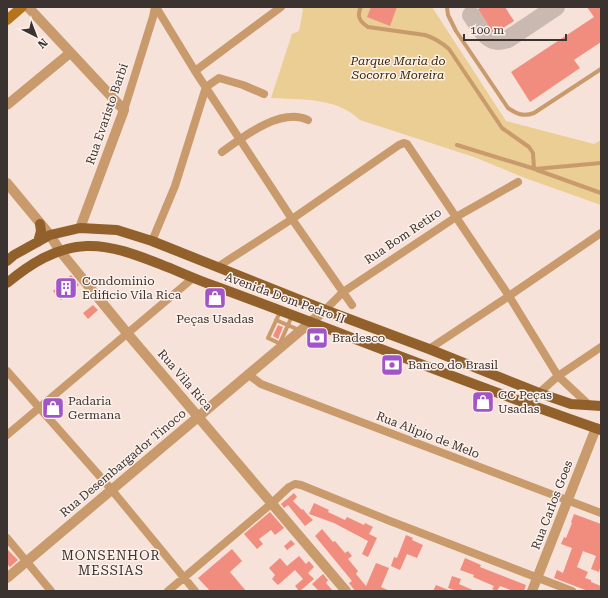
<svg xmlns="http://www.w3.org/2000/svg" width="608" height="598" font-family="'Roboto Serif',serif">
  <rect width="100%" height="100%" fill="#f6e2d8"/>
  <path fill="#eace93" d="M301 7H432L506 121 594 144 601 140V205L525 178 474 157 360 120C336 97 303 100 271 98L292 34 299 31 303 10Z"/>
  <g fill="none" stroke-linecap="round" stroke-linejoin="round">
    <path stroke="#cab9b0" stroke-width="18" d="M471 15C481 29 488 47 508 39L556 7"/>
  </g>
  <path fill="#f18d7f" d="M371 7H397L390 26 367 17Z
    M482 7H505L514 21 494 34 478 9Z
    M587 7H601V42L574 60 580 68 530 102 511 72 594 17Z
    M71 275 79 285 61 300 53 291Z
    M93 305 98 310 88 319 83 313Z
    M278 325 283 327 278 339 273 336Z
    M294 493 297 497 293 501 302 510 303 509 306 513 313 520 305 526 288 505 284 508 281 504Z
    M314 503 329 510 328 512 345 520 347 517 364 525 365 523 373 527 369 534 377 538 368 557 362 554 368 541 334 523 309 514Z
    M270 512 284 528 275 535 271 530 259 539 263 544 257 549 244 534Z
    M574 514 601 524V565L599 572 591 569 596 556 583 551 577 567 588 572 585 578 591 580V582L601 586V591H588L554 578 557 570 563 573 572 548 561 544 564 537 566 538 572 523 571 522Z
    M322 529 333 542 335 541 345 553 348 551 352 556 348 559 358 571 356 574 366 586 376 563 389 568 381 587 390 591H355L349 583 352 581 315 536Z
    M406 535 413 538 412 540 423 545 417 558 407 554 400 570 391 566 394 557 397 558Z
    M291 540 295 544 287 550 284 546Z
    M7 549 18 560 10 567 7 564Z
    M232 549 242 561 230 572 246 591H210L198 578Z
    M299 556 306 564 309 561 314 567 308 573 314 579 300 591H299L295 586 303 579 295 570 278 585 272 579 275 575 269 568 280 558 287 566Z
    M465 558 481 565 480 567 526 585 524 591H513L500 586 497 591 492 589 494 586 473 577 474 575 460 570Z
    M323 574 328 580 326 583 333 591H319L312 584Z
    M452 576 461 579 459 584 475 591H457L448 588Z
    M436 585 451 591H433Z"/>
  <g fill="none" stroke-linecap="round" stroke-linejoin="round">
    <path stroke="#c89a6c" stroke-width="4" d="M361 7C356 16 360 22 368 27L425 35C435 38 441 42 449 49L502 128 529 147 533 153 534 169
      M447 7 448 15 456 31 508 108C517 114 523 117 534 113L601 69
      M457 145 535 169 601 163
      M537 170 601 193
      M280 312 268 338 283 345
      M276 320 299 330
      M280 343 292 316"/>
    <path stroke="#c89a6c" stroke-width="8" d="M156 7 195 71 292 219 352 305
      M195 71 281 7
      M124 110 153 17 155 7
      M222 152C243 137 281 107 308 120
      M152 241 175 186 206 87 219 78 243 85 264 94
      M219 266 292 219 399 145 404 143 407 144 509 296 558 376 588 404
      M325 310 343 292 456 217 518 182
      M429 349 509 296 601 233
      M7 371 111 489 195 591
      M249 375 261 384 601 513
      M539 393 558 376 601 347
      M7 435 193 278
      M7 538 51 591
      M168 591 272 503 289 487 295 484 301 485 390 521 572 591"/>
    <path stroke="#c89a6c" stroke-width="10" d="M28 7 124 110 80 228
      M7 105 70 53
      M7 183 50 235 60 251 127 333 346 591
      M7 578 325 310
      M532 591 596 428"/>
    <path stroke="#b6731e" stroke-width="10" d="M7 20 22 7"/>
    <path stroke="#92612b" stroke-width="10" d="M38 242 41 231 40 224
      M7 261 14 255 50 235 80 228 117 230 152 241 325 310 429 349 539 393 571 404 601 406
      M7 283C30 264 56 247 87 246 115 245 144 258 170 268 186 275 203 282 220 288 347 335 473 386 601 430"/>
  </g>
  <defs>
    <g id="building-square" transform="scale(1.15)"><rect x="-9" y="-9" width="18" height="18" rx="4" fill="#a155c8" stroke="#fef1eb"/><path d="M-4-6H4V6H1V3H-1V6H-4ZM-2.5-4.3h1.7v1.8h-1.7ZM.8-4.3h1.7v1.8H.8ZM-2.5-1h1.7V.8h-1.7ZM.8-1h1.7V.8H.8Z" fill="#fff"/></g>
    <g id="shop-square" transform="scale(1.15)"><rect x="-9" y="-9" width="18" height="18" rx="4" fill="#a155c8" stroke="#fef1eb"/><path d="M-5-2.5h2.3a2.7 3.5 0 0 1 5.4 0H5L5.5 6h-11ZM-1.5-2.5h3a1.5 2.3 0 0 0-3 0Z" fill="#fff"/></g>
    <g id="bank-square" transform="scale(1.15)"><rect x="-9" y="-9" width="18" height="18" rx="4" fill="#a155c8" stroke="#fef1eb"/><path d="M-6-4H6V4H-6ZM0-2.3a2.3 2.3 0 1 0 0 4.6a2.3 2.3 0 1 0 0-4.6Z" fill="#fff"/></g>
  </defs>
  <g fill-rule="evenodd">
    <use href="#building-square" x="66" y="288"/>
    <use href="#shop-square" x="215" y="298"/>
    <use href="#bank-square" x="317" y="338"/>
    <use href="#bank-square" x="392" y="365"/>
    <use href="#shop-square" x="483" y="402"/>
    <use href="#shop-square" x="53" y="408"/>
  </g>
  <g text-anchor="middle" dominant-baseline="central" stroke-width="3" stroke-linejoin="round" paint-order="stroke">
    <g font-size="12" font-style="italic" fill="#392800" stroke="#fef1eb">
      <text x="398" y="61">Parque Maria do<tspan x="398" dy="14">Socorro Moreira</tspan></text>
    </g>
    <g font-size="12" fill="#3a332f" stroke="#fef1eb">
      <text transform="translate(107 114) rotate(-71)">Rua Evaristo Barbi</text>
      <text transform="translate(403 236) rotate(-34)">Rua Bom Retiro</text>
      <text transform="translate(285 298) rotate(20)">Avenida Dom Pedro II</text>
      <text transform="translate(185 380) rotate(49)">Rua Vila Rica</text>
      <text transform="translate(428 435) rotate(21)">Rua Alípio de Melo</text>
      <text transform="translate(123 463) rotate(-40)">Rua Desembargador Tinoco</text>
      <text transform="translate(552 505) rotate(-69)">Rua Carlos Goes</text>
    </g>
    <g font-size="12" fill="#3a332f" stroke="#fef1eb" text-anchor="start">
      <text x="82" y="281">Condominio<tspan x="82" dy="14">Edificio Vila Rica</tspan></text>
      <text x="215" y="319" text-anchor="middle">Peças Usadas</text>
      <text x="332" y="338">Bradesco</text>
      <text x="408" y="365">Banco do Brasil</text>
      <text x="498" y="395">GC Peças<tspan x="498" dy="14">Usadas</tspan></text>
      <text x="68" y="401">Padaria<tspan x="68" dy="14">Germana</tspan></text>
    </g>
    <g font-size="13" letter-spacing="1" fill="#3a332f" stroke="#fef1eb">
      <text x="111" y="555">MONSENHOR<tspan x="111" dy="15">MESSIAS</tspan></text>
    </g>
  </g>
  <rect width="608" height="598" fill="none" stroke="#3a332f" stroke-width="16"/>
  <g transform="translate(36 36) rotate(138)" stroke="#fef1eb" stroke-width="3" paint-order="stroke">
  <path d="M0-3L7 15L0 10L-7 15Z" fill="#3a332f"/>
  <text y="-6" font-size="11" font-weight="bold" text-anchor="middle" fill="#3a332f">N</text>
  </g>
  <path d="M464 34v6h102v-6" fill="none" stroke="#3a332f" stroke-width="2"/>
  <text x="470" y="34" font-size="12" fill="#3a332f" stroke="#fef1eb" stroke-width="3" paint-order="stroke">100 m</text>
</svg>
